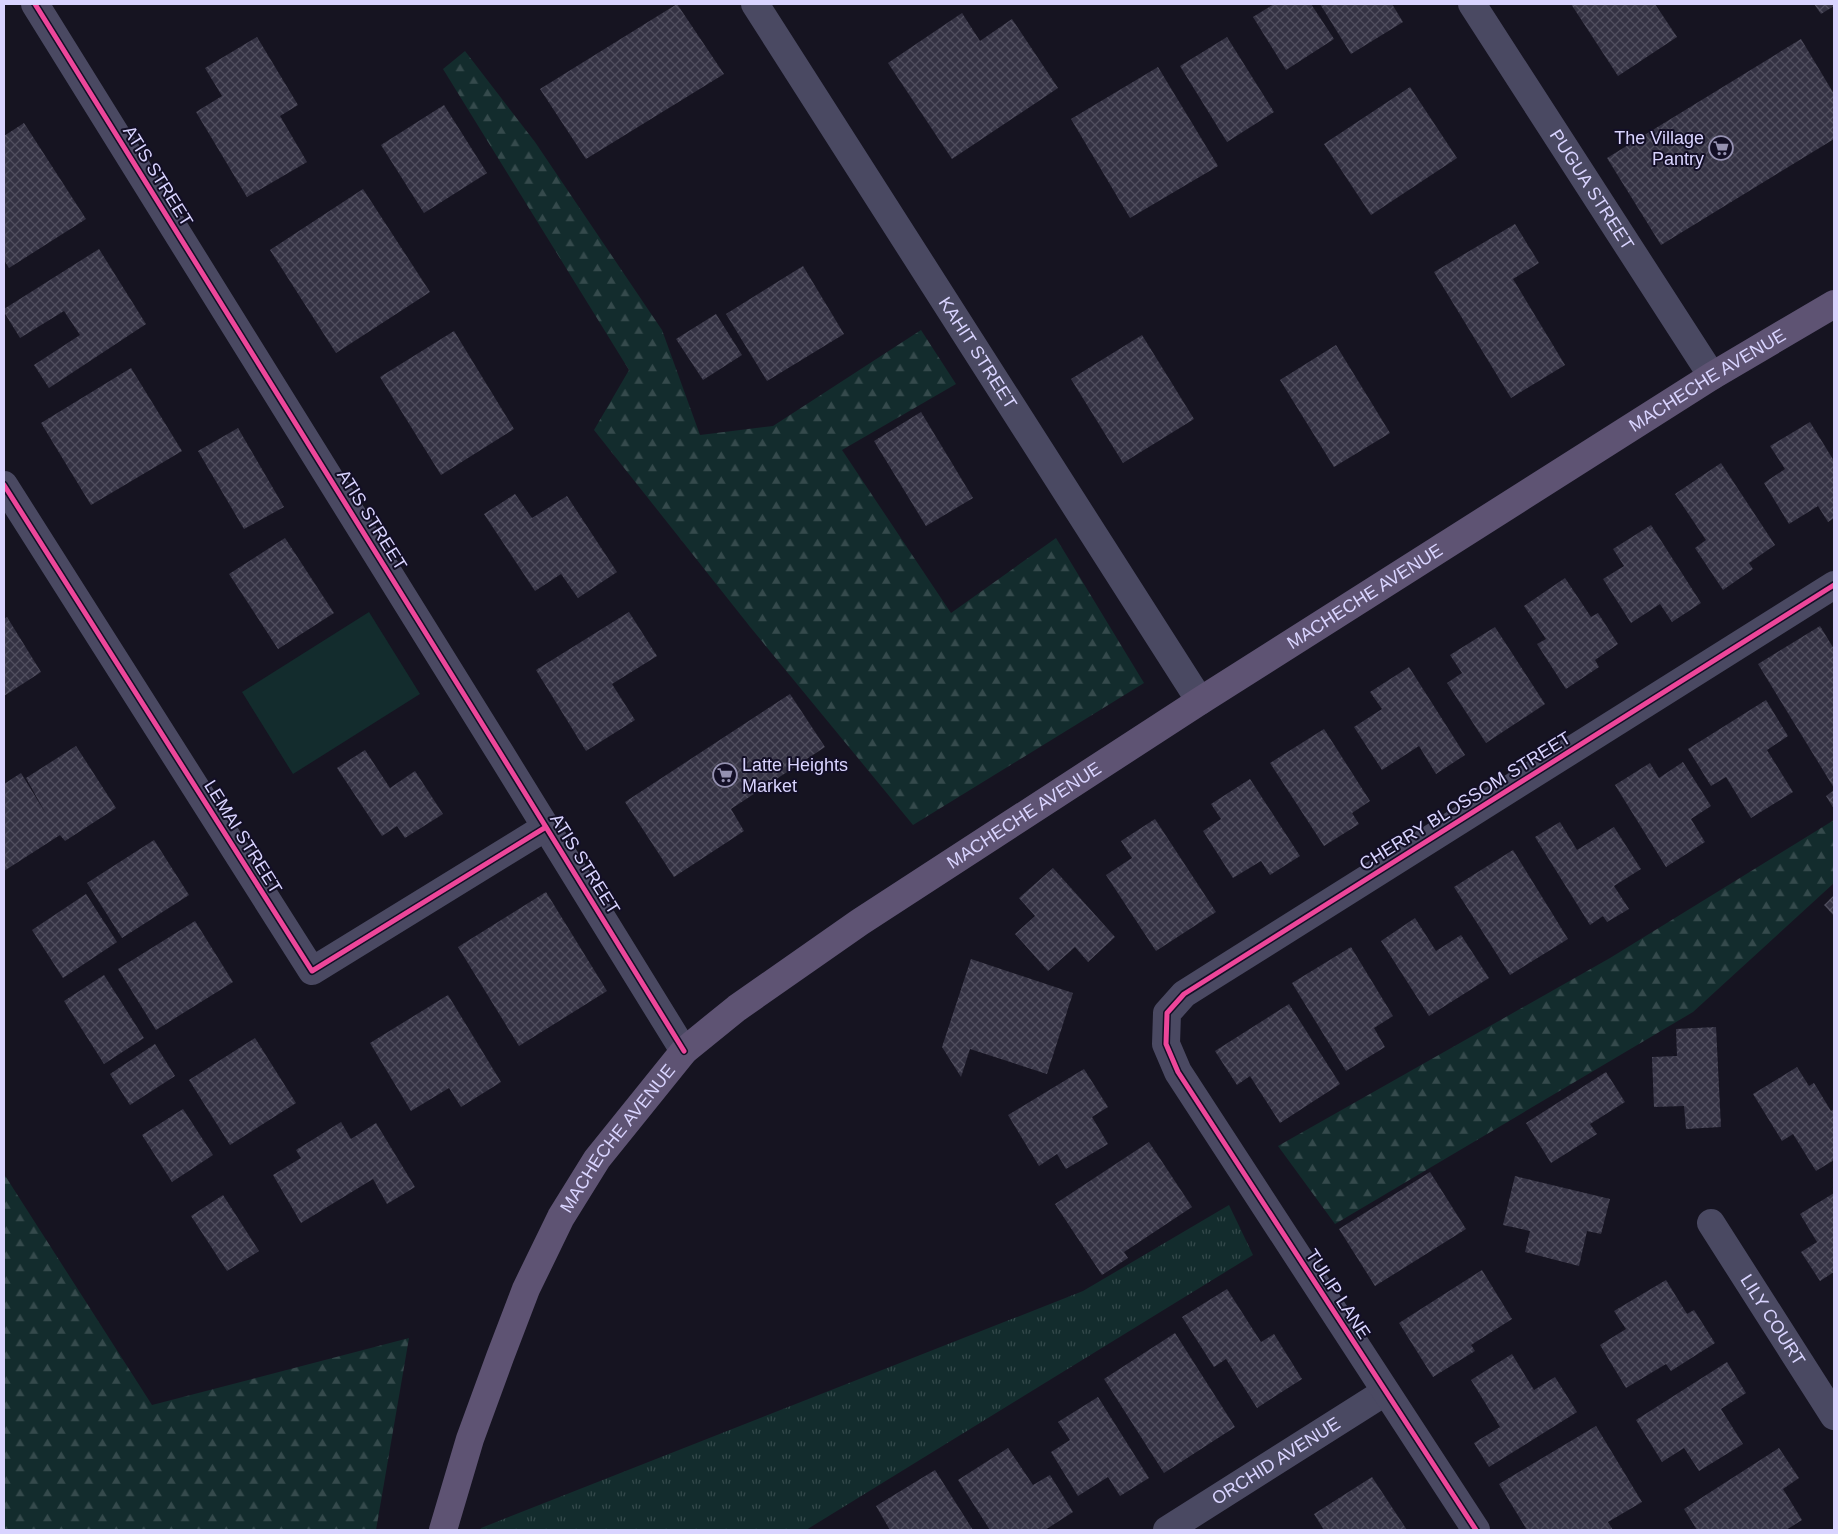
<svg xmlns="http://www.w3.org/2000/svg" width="1838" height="1534" font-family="Helvetica,sans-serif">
  <defs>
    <pattern id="grass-tufts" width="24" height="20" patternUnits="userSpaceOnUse" patternTransform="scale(1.25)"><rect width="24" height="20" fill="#132c2d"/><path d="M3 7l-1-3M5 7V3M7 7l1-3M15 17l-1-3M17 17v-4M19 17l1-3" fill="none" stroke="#354a4c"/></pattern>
    <pattern id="forest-firs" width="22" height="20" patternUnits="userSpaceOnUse" patternTransform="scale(1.25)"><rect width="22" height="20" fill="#132c2d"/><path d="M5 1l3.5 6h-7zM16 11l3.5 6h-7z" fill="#354a4c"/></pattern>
    <pattern id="building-cross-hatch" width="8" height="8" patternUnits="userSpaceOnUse" patternTransform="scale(1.25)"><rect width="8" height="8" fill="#343243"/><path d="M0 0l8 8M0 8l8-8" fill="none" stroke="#514f5f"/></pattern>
  </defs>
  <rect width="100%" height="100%" fill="#161421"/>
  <path fill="url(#grass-tufts)" d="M1229 1205 1253 1255 806 1530H480L481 1528 1083 1291Z"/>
  <path fill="url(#forest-firs)" d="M465 51 535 142 662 330 700 435 773 426 921 330 956 384 842 450 951 613 1056 538 1144 683 913 825 751 628 594 430 629 370 443 69Z
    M1834 820V883L1693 1012 1335 1224 1278 1146 1610 958Z
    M4 1174 152 1405 409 1338 376 1530H4Z"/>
  <path fill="#132c2d" d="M369 612 420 694 293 774 242 692Z"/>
  <path fill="url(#building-cross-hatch)" d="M677 4 724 74 586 159 540 89Z
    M1274 4H1311L1334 39 1286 70 1253 17Z
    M1320 4H1392L1403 22 1351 54Z
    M1571 4H1655L1677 37 1618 76Z
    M1814 4H1834V6L1821 14Z
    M962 13 980 41 1012 19 1058 88 952 159 888 63Z
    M257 37 298 105 280 116 307 162 247 197 196 112 222 96 205 68Z
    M1227 37 1274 112 1227 142 1180 66Z
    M1801 39 1834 94V139L1661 245 1607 158Z
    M1158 67 1218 166 1130 218 1071 119Z
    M1410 87 1457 158 1371 215 1324 144Z
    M444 105 487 173 424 213 381 145Z
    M24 123 86 219 9 268 4 260V136Z
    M363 189 430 292 336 353 270 250Z
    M1515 224 1539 263 1513 279 1565 365 1511 398 1434 272Z
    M99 249 146 324 49 388 34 365 80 335 64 311 20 338 4 312V309Z
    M803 266 844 334 767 381 726 314Z
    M716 314 742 355 703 380 676 339Z
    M454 331 514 429 441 475 380 377Z
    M1142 335 1194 419 1123 463 1071 379Z
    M1336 345 1390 433 1334 467 1280 380Z
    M131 368 182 451 91 505 41 423Z
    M921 412 973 498 926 526 874 441Z
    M1810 422 1834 461V518L1828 522 1818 506 1789 524 1764 483 1785 469 1770 446Z
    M238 428 284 507 244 529 198 451Z
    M1721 463 1775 545 1749 563 1753 569 1723 590 1695 548 1706 540 1675 494Z
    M515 494 532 518 567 496 617 572 578 598 561 574 535 591 484 514Z
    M1651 525 1701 603 1672 622 1660 604 1631 623 1603 579 1624 566 1613 549Z
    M285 538 334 613 278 649 229 574Z
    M1565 578 1591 617 1598 613 1618 644 1595 660 1599 667 1566 689 1537 644 1546 639 1524 606Z
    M629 612 657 656 612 684 635 720 586 751 536 670Z
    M7 617 41 672 4 696V619Z
    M1820 626 1834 649V788L1758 664Z
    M1495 627 1545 704 1486 743 1447 683 1462 673 1450 655Z
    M1409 667 1465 755 1436 774 1419 746 1382 770 1354 727 1382 709 1370 692Z
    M790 694 825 747 731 809 744 831 674 877 625 802Z
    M1766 700 1788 736 1767 750 1793 792 1751 818 1726 777 1711 786 1688 749Z
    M1324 729 1370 801 1352 813 1359 824 1324 846 1270 763Z
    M76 746 116 808 65 841 60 835 4 871V784L21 773 46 814 26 778Z
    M365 750 390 788 415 771 443 814 405 838 397 826 382 836 337 768Z
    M1683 762 1711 806 1691 819 1705 842 1666 867 1615 785 1650 763 1659 778Z
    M1250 779 1300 856 1270 875 1261 861 1233 878 1203 831 1221 819 1211 804Z
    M1834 790V809L1826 796Z
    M1155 819 1216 912 1156 951 1106 875 1132 858 1121 841Z
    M1560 822 1577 850 1614 827 1641 869 1614 886 1629 909 1607 922 1603 916 1590 925 1535 837Z
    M154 840 189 895 122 938 87 883Z
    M1513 850 1568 939 1510 975 1454 887Z
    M1053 868 1115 937 1088 962 1075 947 1048 971 1015 934 1035 916 1019 898Z
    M546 892 607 991 519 1046 458 947Z
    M86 894 117 942 63 978 32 930Z
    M1834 895V916L1824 905Z
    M1415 918 1436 951 1461 935 1489 978 1429 1016 1381 941Z
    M195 921 233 982 156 1030 118 969Z
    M1351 947 1393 1016 1374 1028 1385 1047 1346 1071 1292 983Z
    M971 959 1073 993 1047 1074 970 1049 961 1077 942 1047Z
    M104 975 144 1038 104 1064 64 1001Z
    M448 995 501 1082 461 1107 449 1088 411 1111 370 1043Z
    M1289 1004 1340 1084 1280 1123 1250 1076 1237 1085 1215 1051Z
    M1716 1027 1721 1127 1686 1129 1684 1106 1654 1107 1652 1057 1677 1056 1676 1029Z
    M255 1038 296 1103 230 1145 189 1080Z
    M155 1044 175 1076 130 1105 110 1074Z
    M1797 1067 1809 1086 1814 1083 1831 1111 1834 1109V1160L1816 1171 1793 1134 1782 1141 1753 1094Z
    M1084 1069 1108 1107 1092 1117 1108 1144 1066 1169 1057 1154 1039 1166 1008 1115Z
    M1606 1072 1625 1102 1590 1124 1597 1134 1551 1163 1526 1123Z
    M183 1109 213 1155 172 1182 142 1135Z
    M341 1122 351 1139 376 1123 415 1187 387 1204 373 1179 301 1223 273 1175 301 1158 296 1150Z
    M1149 1142 1192 1207 1124 1252 1128 1258 1102 1275 1055 1204Z
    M1430 1172 1466 1229 1375 1286 1339 1229Z
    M1515 1176 1610 1199 1601 1234 1587 1231 1579 1266 1525 1252 1530 1231 1503 1225Z
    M1834 1193V1272L1820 1281 1801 1252 1817 1242 1800 1214Z
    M223 1195 259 1251 227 1271 191 1216Z
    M1482 1270 1512 1319 1471 1345 1475 1351 1433 1377 1399 1323Z
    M1666 1280 1687 1314 1694 1310 1715 1343 1671 1371 1666 1364 1626 1388 1600 1345 1626 1329 1614 1311Z
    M1227 1289 1261 1342 1274 1334 1302 1379 1257 1408 1226 1359 1214 1367 1182 1317Z
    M1175 1333 1235 1427 1164 1473 1104 1379Z
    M1512 1354 1534 1390 1555 1377 1577 1412 1489 1467 1474 1443 1500 1427 1471 1380Z
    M1727 1362 1746 1393 1721 1409 1743 1444 1699 1471 1684 1448 1662 1462 1636 1420Z
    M1098 1397 1149 1478 1120 1496 1108 1477 1078 1496 1051 1452 1070 1440 1058 1422Z
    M1596 1426 1642 1502 1608 1522 1613 1530H1527L1499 1484Z
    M1008 1448 1033 1485 1050 1475 1073 1512 1045 1530H990L958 1480Z
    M1779 1448 1799 1478 1783 1489 1802 1520 1786 1530H1697L1684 1509Z
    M935 1470 973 1530H890L876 1506Z
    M1372 1477 1407 1530H1324L1314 1514Z"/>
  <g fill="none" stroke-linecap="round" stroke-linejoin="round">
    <g stroke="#4a4962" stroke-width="28">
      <path d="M35 4 499 751 684 1051"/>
      <path id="s1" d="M755 4 1200 701"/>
      <path id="s2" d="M1472 4 1712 376"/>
      <path d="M4 485 312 971 546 827"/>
      <path id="s3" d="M1711 1223 1834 1416"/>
      <path id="s4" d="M1167 1530 1385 1392"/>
      <path d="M1476 1530 1178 1072 1166 1044 1167 1013 1184 994 1203 982 1834 585"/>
    </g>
    <path stroke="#5e5373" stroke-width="28" id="s5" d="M443 1530 470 1439 500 1357 526 1289 561 1217 597 1159 684 1051 737 1008 860 922 1200 701 1712 376 1834 304"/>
    <g stroke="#130f26" stroke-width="8">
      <path id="cycleway" d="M35 4 499 751 684 1051
        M4 485 312 971 546 827
        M1476 1530 1178 1072 1166 1044 1167 1013 1184 994 1203 982 1834 585"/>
    </g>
    <use href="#cycleway" stroke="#ed469a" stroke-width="5"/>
  </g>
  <defs>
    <g id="supermarket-ring" transform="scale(1.25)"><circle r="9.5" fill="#130f26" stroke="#9591b1" stroke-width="1.5"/><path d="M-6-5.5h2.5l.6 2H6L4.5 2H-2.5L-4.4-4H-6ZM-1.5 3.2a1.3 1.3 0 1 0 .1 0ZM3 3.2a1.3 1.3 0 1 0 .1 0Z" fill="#9591b1"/></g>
  </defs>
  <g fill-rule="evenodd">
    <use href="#supermarket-ring" x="1721" y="148"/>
    <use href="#supermarket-ring" x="725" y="775"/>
  </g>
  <g text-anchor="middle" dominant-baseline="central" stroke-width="4" stroke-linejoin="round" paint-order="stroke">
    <g font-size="18" fill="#d9d4ff" stroke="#130f26" text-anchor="end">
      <text x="1704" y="138">The Village<tspan x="1704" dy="21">Pantry</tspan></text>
      <text x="742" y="765" text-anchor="start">Latte Heights<tspan x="742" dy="21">Market</tspan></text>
    </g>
    <g font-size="18" fill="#d9d4ff" stroke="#130f26">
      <text transform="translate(158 176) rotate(58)">ATIS STREET</text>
      <text stroke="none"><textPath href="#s2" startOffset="221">PUGUA STREET</textPath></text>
      <text stroke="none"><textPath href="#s1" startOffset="414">KAHIT STREET</textPath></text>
      <text stroke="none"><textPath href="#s5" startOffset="1766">MACHECHE AVENUE</textPath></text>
      <text transform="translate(372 520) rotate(58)">ATIS STREET</text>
      <text stroke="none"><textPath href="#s5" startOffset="1361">MACHECHE AVENUE</textPath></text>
      <text transform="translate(1465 801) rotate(-32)">CHERRY BLOSSOM STREET</text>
      <text stroke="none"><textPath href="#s5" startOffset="956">MACHECHE AVENUE</textPath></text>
      <text transform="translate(243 837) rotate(58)">LEMAI STREET</text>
      <text transform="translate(585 864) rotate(58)">ATIS STREET</text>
      <text stroke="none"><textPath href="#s5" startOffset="432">MACHECHE AVENUE</textPath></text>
      <text transform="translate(1338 1294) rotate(57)">TULIP LANE</text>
      <text stroke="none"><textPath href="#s3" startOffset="115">LILY COURT</textPath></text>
      <text stroke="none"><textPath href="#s4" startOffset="129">ORCHID AVENUE</textPath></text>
    </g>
  </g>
  <rect width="1838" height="1534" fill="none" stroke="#d9d4ff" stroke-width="10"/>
</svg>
